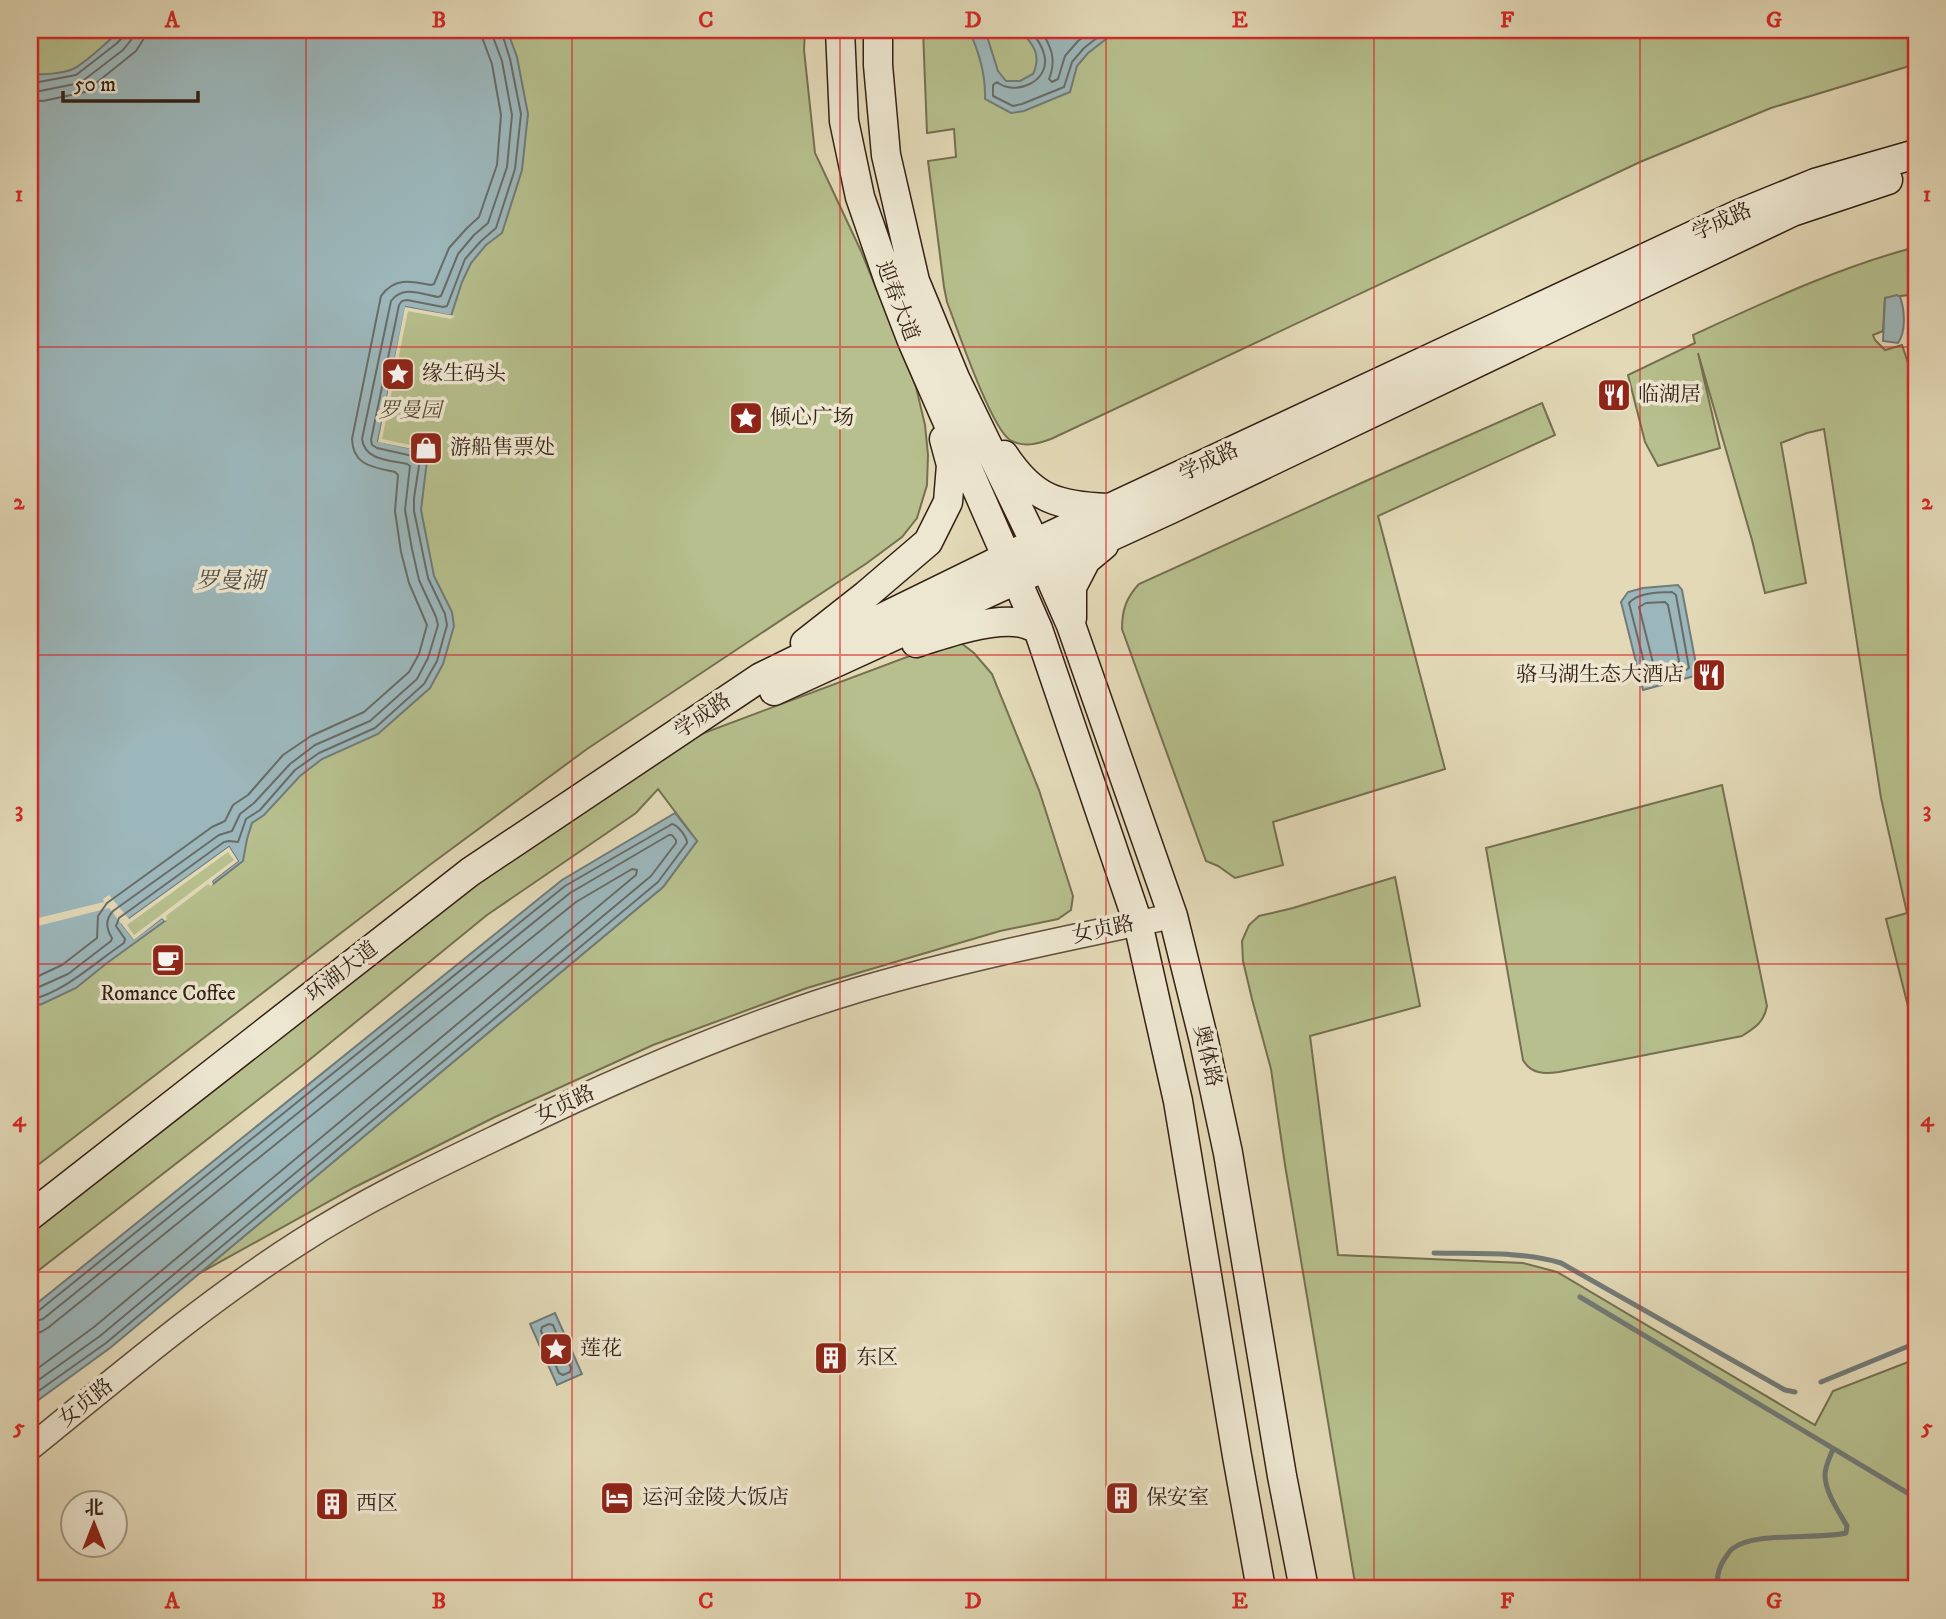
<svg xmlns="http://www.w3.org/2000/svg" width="1946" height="1619" font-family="'IM FELL DW Pica','Noto Serif SC',serif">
  <rect width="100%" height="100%" fill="#e3d9b7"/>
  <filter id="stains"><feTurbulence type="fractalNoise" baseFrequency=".00286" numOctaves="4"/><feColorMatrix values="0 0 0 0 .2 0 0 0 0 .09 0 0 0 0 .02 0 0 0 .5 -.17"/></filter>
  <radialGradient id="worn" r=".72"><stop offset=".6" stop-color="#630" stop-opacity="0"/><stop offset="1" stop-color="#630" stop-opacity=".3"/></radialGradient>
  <path fill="#b6bf8d" stroke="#757050" stroke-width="2" d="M30 30H805L804 50 815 153 861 251 916 387 925 425 928 455 927 485 917 518 902 537 867 563 587 749 431 864 30 1171Z
    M923 30H1916V64L1771 108 1640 162 1051 439C1037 444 1024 448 1010 440 991 428 957 328 947 302L944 287 928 161 956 157 954 129 927 133Z
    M1916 247V294L1885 298 1883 331 1873 335 1875 340 1885 350 1902 345 1916 386V1038L1886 919 1907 913 1881 798 1824 429 1807 433 1781 443 1806 583 1765 593 1752 540 1698 353 1720 448 1658 466 1645 442 1628 375 1695 343 1693 335C1765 302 1839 267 1916 247Z
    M1542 403 1555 435 1378 516 1445 769 1273 822 1283 865 1235 878 1218 866 1206 861 1122 629C1122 610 1126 598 1139 584L1368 480Z
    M961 643 974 653 992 674 1039 790 1073 896 1071 910 1058 919 1000 931 807 988 653 1045 495 1117 355 1187 200 1273 663 887 697 841 658 789 636 813 487 915 303 1065 30 1277V1229L481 878 672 745 931 648Z
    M1722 785 1767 1006C1764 1022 1756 1027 1742 1036L1559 1072C1544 1074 1531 1074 1523 1060L1486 848Z
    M1395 877 1420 1006 1310 1036 1338 1255 1523 1263 1557 1272 1815 1425 1833 1391 1916 1359V1589H1356L1285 1165 1271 1069 1252 999 1243 961 1242 941 1249 925 1259 916 1293 908Z"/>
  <path fill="#9cb7bb" stroke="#727b78" stroke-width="2" d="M120 30H507L517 57 528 114 522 170 502 233 486 245 471 263 462 282 451 316 406 307 378 441 428 452 421 510 434 576 452 612 454 626 443 664 430 688 378 734 322 759 300 776 264 815 252 823 247 839 243 861 213 884 212 881 238 861 229 847 122 924 134 939 162 918 165 921 107 963 76 988 42 1004 30 1007V73C40 76 64 73 73 69 85 63 110 40 120 30Z
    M969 30H985L998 71 1006 81H1020L1033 74C1042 55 1033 44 1020 30H1118L1088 53 1077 66 1070 92 1024 111 1011 113 985 99C986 74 979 52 969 30Z
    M1897 295 1900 297C1905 310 1906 332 1898 343L1883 341 1885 298Z
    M1678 585 1682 590 1698 675 1643 690 1621 602 1628 592 1643 588Z
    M675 813 697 841 663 887 110 1348 30 1406V1309L562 880Z
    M555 1313 582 1374 557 1385 530 1324Z"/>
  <path fill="#e3d9b7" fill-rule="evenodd" d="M405 307 455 316 451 319 408 311 382 439 429 449 432 453 378 442Z
    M229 847 238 861 212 881 213 884 211 886 208 884 166 916 167 919 165 921 162 918 134 940 109 908 30 928V920L104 902 103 899 109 895 129 919ZM228 852 234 860 134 935 127 925Z"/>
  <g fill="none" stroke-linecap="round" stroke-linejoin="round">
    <path stroke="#686c68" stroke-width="2" d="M1030 30C1035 36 1042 45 1044 54 1052 81 1015 97 997 82L993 85V96L1013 106 1022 104 1064 87 1072 62 1084 48 1107 30
      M1041 30C1051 47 1057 59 1049 79L1052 82 1058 79 1065 56 1078 41 1093 30
      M30 81 39 82 76 75 116 44 124 36 125 30
      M30 90 40 91 80 83 123 50 131 40 133 30
      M30 100 43 101 85 92 136 51 143 40 144 30
      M1672 592 1676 595 1689 668 1686 670 1650 680 1648 678 1629 603C1638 592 1658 593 1672 592Z
      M1665 602 1668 605 1679 661 1677 664 1657 670 1654 667 1639 607 1646 603Z
      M30 980 62 965 97 938 98 916 107 903 212 827 225 821 233 805 248 795 283 755 311 736 364 712 409 672 419 654 427 625 409 583 401 552 395 511 398 475 395 472C373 467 353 466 352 439L381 296C394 277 411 281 431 285L434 284 449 248 467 228 479 217 497 165 501 115 492 64 483 40 482 30
      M30 991 68 974 111 941 112 938C106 928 105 920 113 911L219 835 232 831 240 814 254 803 290 764 315 745 370 721 417 679 428 658 438 625 436 617 419 580 412 549 405 510 410 466 407 464C390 460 365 461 362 439L391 301C403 285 421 294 438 297L441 296 458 254 474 235 488 223 507 167 512 115 502 61 493 37 492 30
      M30 1000C66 991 93 964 124 943L125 939 116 926 119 918 224 842 229 841 238 842 246 819 260 810 295 770 319 753 375 728 424 684 437 661 447 625 445 614 428 578 414 511V498L420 459 417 457 377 448 372 445 371 440 399 305 402 301 407 300 443 307 447 306 465 259 481 241 496 228 515 169 521 114 510 59 501 30
      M30 1314 37 1312 565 886 672 824C678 825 687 837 687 843L658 882 106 1343 30 1397
      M30 1323 43 1319 570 893 669 835H672L676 840V843L651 876 100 1336 30 1386
      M549 1324 553 1325 571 1368 570 1372 563 1375 559 1373 541 1331 542 1327Z
      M30 1334 41 1332 49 1327 576 902 632 869 637 870 636 875 94 1327 30 1374"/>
    <path stroke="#727b78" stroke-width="5" d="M1914 905 1916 913
      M1434 1253C1476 1254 1520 1251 1561 1263L1785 1390 1795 1392
      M1580 1297 1916 1498
      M1821 1382 1916 1343
      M1718 1589C1716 1578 1719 1567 1725 1558 1728 1555 1729 1551 1732 1549 1753 1531 1817 1540 1846 1533L1847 1526C1839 1512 1825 1492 1825 1475 1825 1466 1830 1457 1833 1449"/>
    <g stroke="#604f3d" stroke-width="27">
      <path id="tertiary" d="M30 1448C118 1377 204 1303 300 1242 366 1199 439 1165 510 1131 623 1076 740 1025 861 989 963 959 1068 938 1173 916"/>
    </g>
    <g stroke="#342114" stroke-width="31">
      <path id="secondary" d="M840 30 844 121 860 197 889 281 912 341 1038 629 1138 923 1178 1101 1237 1456 1261 1589
        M878 30V65L886 155 915 281 955 378 1035 543 1071 625 1173 916 1204 1041 1228 1153 1282 1476 1304 1589
        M1004 455C1033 499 1057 506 1108 508
        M1072 618V587L1086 560 1104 545
        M805 643 866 595 928 542 948 502 951 465 944 439
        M916 643C943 634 993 617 1022 623 1027 624 1033 627 1038 629
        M774 691 1171 509 1792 212 1888 180
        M30 1216 470 872 761 677 1035 543 1741 213 1815 183 1916 154"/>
    </g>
    <use href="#tertiary" stroke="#ede6d0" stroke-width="24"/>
    <use href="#secondary" stroke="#ede6d0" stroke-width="28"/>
  </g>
  <path fill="none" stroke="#d62828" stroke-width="2" stroke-opacity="0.55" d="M306 30V1589M572 30V1589M840 30V1589M1106 30V1589M1374 30V1589M1640 30V1589M30 347H1916M30 655H1916M30 964H1916M30 1272H1916"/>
  <defs>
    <g id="sight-square" transform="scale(1.75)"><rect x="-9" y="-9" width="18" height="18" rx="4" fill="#8f2418" stroke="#ede6d0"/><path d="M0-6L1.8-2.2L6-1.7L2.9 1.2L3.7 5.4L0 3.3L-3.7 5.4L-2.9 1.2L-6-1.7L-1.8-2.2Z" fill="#fff"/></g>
    <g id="restaurant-square" transform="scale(1.75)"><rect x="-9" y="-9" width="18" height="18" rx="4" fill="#8f2418" stroke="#ede6d0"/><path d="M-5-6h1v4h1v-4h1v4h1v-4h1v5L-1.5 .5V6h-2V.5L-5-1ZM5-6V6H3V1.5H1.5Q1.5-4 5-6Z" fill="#fff"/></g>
    <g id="shop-square" transform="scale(1.75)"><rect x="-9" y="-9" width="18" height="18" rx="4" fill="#8f2418" stroke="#ede6d0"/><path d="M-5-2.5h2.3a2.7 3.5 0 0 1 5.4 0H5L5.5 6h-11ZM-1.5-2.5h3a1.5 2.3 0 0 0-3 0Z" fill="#fff"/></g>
    <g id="cafe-square" transform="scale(1.75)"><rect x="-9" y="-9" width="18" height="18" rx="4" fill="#8f2418" stroke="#ede6d0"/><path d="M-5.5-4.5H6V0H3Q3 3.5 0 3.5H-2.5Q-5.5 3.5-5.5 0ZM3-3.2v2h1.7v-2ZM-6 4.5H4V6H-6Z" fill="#fff"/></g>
    <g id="building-square" transform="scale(1.75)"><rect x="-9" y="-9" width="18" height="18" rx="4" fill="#8f2418" stroke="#ede6d0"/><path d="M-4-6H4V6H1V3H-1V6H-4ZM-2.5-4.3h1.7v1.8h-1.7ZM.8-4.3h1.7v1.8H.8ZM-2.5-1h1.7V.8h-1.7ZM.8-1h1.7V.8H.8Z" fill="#fff"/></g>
    <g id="hotel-square" transform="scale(1.75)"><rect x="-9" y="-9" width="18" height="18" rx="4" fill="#8f2418" stroke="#ede6d0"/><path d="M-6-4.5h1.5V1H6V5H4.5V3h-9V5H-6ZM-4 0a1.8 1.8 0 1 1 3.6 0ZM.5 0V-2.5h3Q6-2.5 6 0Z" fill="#fff"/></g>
  </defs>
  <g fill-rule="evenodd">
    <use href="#sight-square" x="398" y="374"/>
    <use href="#restaurant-square" x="1614" y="395"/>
    <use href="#sight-square" x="746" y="418"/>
    <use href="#shop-square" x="426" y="448"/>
    <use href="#restaurant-square" x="1709" y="675"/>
    <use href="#cafe-square" x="168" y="960"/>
    <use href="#sight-square" x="556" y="1349"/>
    <use href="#building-square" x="831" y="1358"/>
    <use href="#hotel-square" x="617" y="1498"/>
    <use href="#building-square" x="1122" y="1498"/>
    <use href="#building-square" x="332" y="1504"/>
  </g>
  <g text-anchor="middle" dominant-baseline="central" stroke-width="7" stroke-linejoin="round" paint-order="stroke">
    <g font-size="21" fill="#342114" stroke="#ede6d0">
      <text transform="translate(1722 222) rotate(-24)">学成路</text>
      <text transform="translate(897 301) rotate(69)">迎春大道</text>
      <text transform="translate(1209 462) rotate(-25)">学成路</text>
      <text transform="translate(703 716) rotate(-34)">学成路</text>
      <text transform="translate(1103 930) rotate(-12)">女贞路</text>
      <text transform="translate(342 972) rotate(-38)">环湖大道</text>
      <text transform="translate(1207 1056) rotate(77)">奥体路</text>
      <text transform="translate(565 1105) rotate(-25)">女贞路</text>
      <text transform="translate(86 1403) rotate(-39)">女贞路</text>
    </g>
    <g font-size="21" fill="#342114" stroke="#ede6d0" text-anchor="start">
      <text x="422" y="374">缘生码头</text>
      <text x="1638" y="395">临湖居</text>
      <text x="770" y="418">倾心广场</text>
      <text x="450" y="448">游船售票处</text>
      <text x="1684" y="675" text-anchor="end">骆马湖生态大酒店</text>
      <text x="168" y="994" text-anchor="middle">Romance Coffee</text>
      <text x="580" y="1349">莲花</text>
      <text x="856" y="1358">东区</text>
      <text x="642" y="1498">运河金陵大饭店</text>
      <text x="1146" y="1498">保安室</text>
      <text x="356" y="1504">西区</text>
    </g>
    <g font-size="21" font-style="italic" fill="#544832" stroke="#ede6d0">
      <text x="410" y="411">罗曼园</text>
    </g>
    <g font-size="23" font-style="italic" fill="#534e46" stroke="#ede6d0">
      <text x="230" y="581">罗曼湖</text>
    </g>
  </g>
  <rect width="1946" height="1619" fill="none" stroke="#e3d9b7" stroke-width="77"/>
  <g transform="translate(94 1524)"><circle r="33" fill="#ede6d0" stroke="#a39785" stroke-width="2"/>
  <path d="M0-5L12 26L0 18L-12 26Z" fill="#8f2418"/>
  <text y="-10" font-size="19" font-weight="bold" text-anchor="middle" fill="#342114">北</text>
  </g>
  <path d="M63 91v10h135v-10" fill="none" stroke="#342114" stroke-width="3.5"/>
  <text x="74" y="91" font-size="21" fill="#342114" stroke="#ede6d0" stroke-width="5" paint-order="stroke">50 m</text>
  <rect x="38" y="38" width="1870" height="1542" fill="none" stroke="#d62828" stroke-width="2.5"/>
  <g font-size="23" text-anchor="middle" font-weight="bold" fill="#d62828">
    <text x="172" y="27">A</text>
    <text x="439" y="27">B</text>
    <text x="706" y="27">C</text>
    <text x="973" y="27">D</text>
    <text x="1240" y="27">E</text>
    <text x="1507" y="27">F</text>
    <text x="1774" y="27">G</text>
    <text x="19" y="201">1</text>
    <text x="1927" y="201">1</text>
    <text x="19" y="509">2</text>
    <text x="1927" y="509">2</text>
    <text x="19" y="817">3</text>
    <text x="1927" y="817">3</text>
    <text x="19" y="1126">4</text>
    <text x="1927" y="1126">4</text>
    <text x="19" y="1434">5</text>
    <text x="1927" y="1434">5</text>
    <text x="172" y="1608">A</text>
    <text x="439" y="1608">B</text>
    <text x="706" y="1608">C</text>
    <text x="973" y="1608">D</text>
    <text x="1240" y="1608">E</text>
    <text x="1507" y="1608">F</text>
    <text x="1774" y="1608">G</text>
  </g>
  <rect width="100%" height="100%" filter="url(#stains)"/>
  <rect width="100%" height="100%" fill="url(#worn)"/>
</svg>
